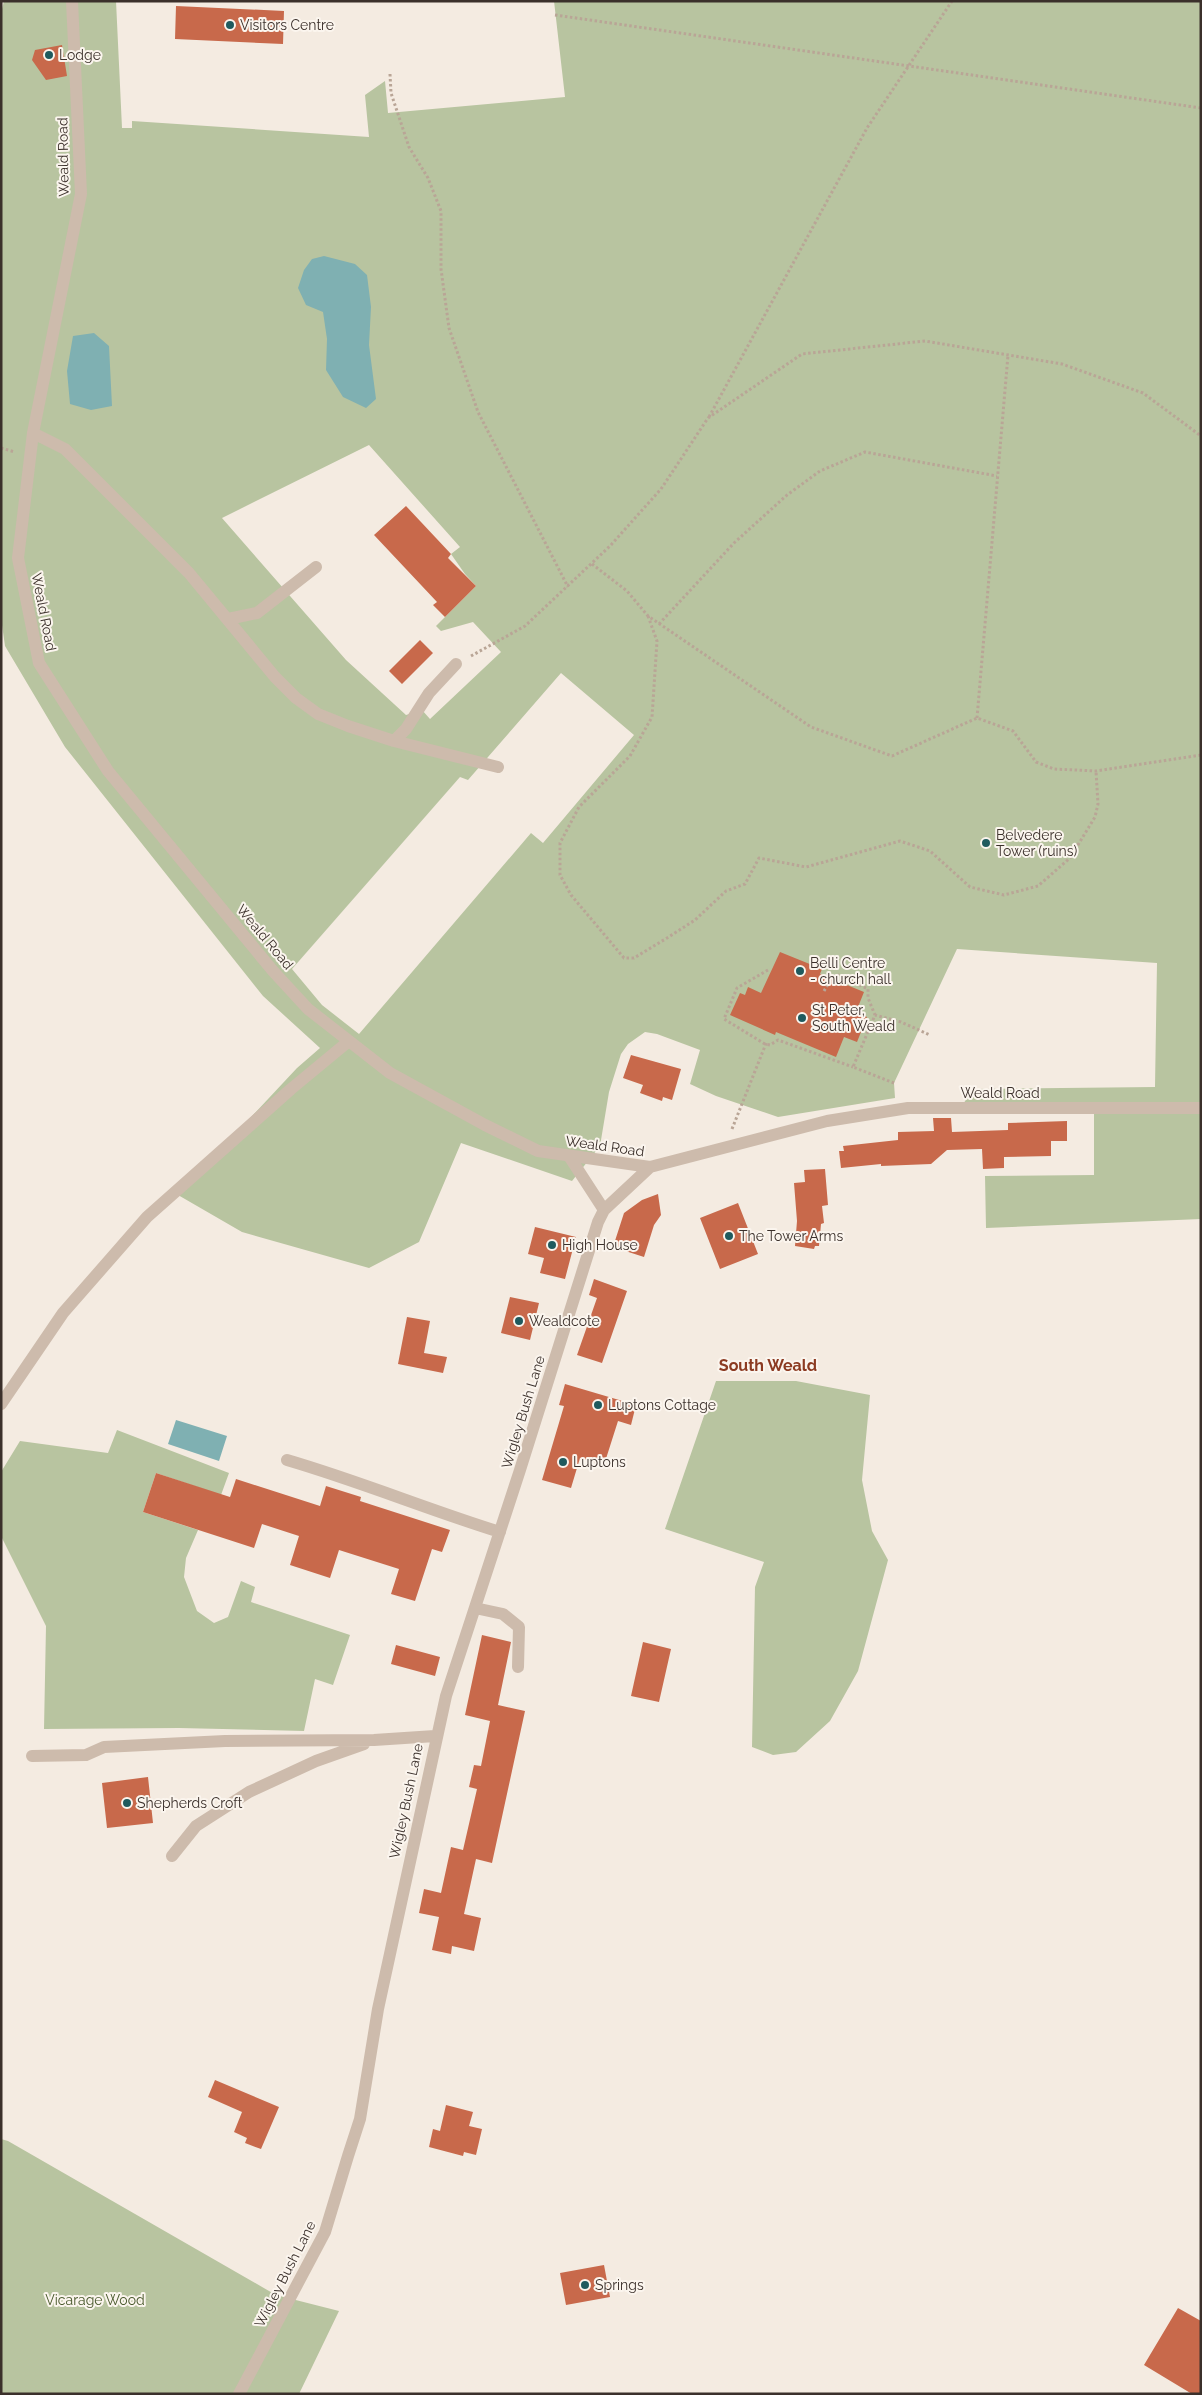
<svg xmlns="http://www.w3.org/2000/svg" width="1202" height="2395" font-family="Raleway,sans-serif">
  <rect width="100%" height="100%" fill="#f4ebe1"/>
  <path fill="#b8c4a0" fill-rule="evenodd" d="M4 1H116L122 128H132V121L369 137 365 95 385 81 388 113 565 97 554 1H1201V1219L986 1228 985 1176 1094 1175V1108H960L974 1089 1155 1087 1157 963 957 949 894 1083 895 1098 778 1117 716 1096 690 1084 700 1050 657 1034 645 1032 628 1044 621 1054 609 1092 600 1146 572 1181 461 1143 419 1242 369 1268 242 1232 178 1195 297 1068 320 1048 263 996 65 747 5 646 1 618V13ZM369 445 460 547 451 554 465 574 476 586 436 626 441 631 473 622 501 652 430 719 422 710 406 715 346 660 222 518ZM561 673 634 735 543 843 531 833 359 1034 322 1005 292 969 460 777 468 780Z
    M716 1381H796L870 1395 862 1480 872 1531 888 1560 858 1671 830 1721 796 1752 773 1755 752 1747 755 1587 764 1562 665 1529Z
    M117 1430 229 1473 221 1495 156 1473 143 1512 198 1530 186 1558 184 1577 197 1611 214 1623 228 1617 241 1581 255 1587 251 1602 350 1635 333 1685 315 1679 304 1731 179 1728 44 1729 46 1626 1 1536V1472L20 1441 108 1453Z
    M1 2139 8 2141 276 2295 339 2311 299 2394H1Z"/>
  <path fill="#7fb0b2" d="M324 256 355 264 367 275 371 307 369 345 376 399 366 408 343 397 326 370 327 339 323 312 306 305 298 288 304 270 312 259Z
    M94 333 109 346 112 406 91 410 70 404 67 371 73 336Z
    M176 1420 227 1436 219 1461 168 1444Z"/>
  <path fill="#c8694b" d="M176 6 284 11 283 44 175 39Z
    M62 45 67 76 46 80 32 60 35 50Z
    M406 506 451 554 448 558 476 586 445 617 433 605 437 602 374 535Z
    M420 640 433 653 402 684 389 671Z
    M780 952 822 969 820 974 864 992 856 1012 867 1017 857 1042 844 1037 836 1057 776 1032 775 1035 730 1015 740 993 745 995 748 987 761 993Z
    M631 1055 681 1069 672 1100 663 1097 662 1101 640 1093 643 1085 623 1078Z
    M933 1118H951L952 1132 1008 1130V1123L1067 1121V1141H1051V1156L1004 1157V1168L983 1169 982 1149 947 1150 931 1164 881 1166V1164L841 1168 839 1151H844L843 1146 898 1140V1132L934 1131Z
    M825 1169 828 1205 822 1206 824 1223 821 1224 819 1246H815L814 1249 795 1246 797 1221 794 1183 805 1182 804 1170Z
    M658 1194 661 1215 654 1225 644 1257 613 1247 624 1213 642 1200Z
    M738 1203 758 1254 720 1269 700 1218Z
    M535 1227 576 1237 565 1279 540 1273 544 1258 528 1254Z
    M594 1279 627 1291 602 1363 577 1355 597 1298 589 1295Z
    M510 1297 539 1303 530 1340 501 1333Z
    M407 1317 430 1321 424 1353 447 1357 443 1373 398 1364Z
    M565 1384 636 1405 631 1425 618 1421 604 1465 580 1458 571 1488 542 1480 564 1406 559 1405Z
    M156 1473 230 1497 236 1479 320 1506 326 1486 361 1497 360 1501 450 1530 442 1552 432 1549 415 1601 391 1594 399 1569 339 1550 330 1578 290 1565 299 1536 262 1524 254 1548 143 1512Z
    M482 1635 511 1642 498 1705 525 1711 492 1863 476 1859 464 1914 481 1918 474 1951 452 1946 451 1954 432 1950 439 1917 419 1913 424 1889 441 1893 451 1847 463 1850 477 1789 469 1787 474 1765 481 1766 490 1721 465 1715Z
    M643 1642 671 1649 659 1702 631 1696Z
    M396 1645 440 1657 435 1676 391 1664Z
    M148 1777 153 1823 107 1828 102 1783Z
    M215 2080 279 2107 261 2149 245 2143 247 2138 234 2132 242 2112 208 2097Z
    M446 2105 473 2112 469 2126 482 2129 476 2155 464 2152 463 2156 429 2147 433 2129 440 2131Z
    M604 2265 610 2297 566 2305 560 2273Z
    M1178 2308 1201 2321V2394H1192L1144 2365Z"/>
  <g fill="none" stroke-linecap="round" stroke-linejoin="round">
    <path stroke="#b9a596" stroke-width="3" stroke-dasharray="2.5 2.5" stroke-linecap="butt" d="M555 15 1201 108
      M390 74 391 93 409 147 428 178 441 211V269L449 328 478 412 568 587
      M709 417 867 128 952 1
      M1 448 15 452
      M592 564 627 591 648 616 811 727 892 756 977 718 1013 731 1036 762 1054 769 1096 771 1201 755
      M648 616 657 641 652 717 630 756 579 807 560 843V875L571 895 624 958H634L667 938 695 920 726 891 745 884 759 858 806 867 900 841 930 851 970 887 1004 895 1038 886 1070 858 1095 817 1098 804 1096 771
      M659 624 734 543 787 495 820 471 865 452 997 476
      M471 656 525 626 610 546 661 489 708 418 802 354 925 341 1062 364 1143 393 1201 436
      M977 718 1008 355
      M768 970 737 988 724 1019 765 1044 770 1045 778 1040 853 1067
      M824 991 830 981 839 975 868 989V998L875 1015
      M894 1083 853 1067 875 1015 901 1022 930 1035
      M732 1129 767 1041"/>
    <path stroke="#cdbbac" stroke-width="12" d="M72 1 81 194 33 433 18 558 39 663 108 771 273 971 308 1009 390 1073 485 1125 538 1151 650 1167 827 1121 908 1108H1201
      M33 433 65 449 189 573 275 677 296 698 318 714 348 726 394 741 498 767
      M228 619 257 613 316 567
      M394 741 406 729 429 693 456 664
      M569 1156 604 1210
      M1 1404 63 1313 147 1217 291 1089 349 1041
      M287 1460C359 1481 429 1510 500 1532
      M475 1608 503 1614 519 1627 518 1667
      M32 1756 86 1755 104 1747 225 1741 374 1740 435 1736
      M172 1856 196 1826 249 1792 316 1761 364 1744
      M239 2394 325 2232 348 2156 360 2119 378 2009 446 1696 520 1470 598 1222 604 1210 650 1167"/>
  </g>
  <g fill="#1f5a5e" stroke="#fbf5ee" stroke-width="2">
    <circle cx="230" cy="25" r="5"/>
    <circle cx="49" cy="55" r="5"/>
    <circle cx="986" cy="843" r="5"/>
    <circle cx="800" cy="971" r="5"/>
    <circle cx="802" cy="1018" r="5"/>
    <circle cx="729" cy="1236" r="5"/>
    <circle cx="552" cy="1245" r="5"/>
    <circle cx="519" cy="1321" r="5"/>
    <circle cx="598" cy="1405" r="5"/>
    <circle cx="563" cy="1462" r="5"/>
    <circle cx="127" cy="1803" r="5"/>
    <circle cx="585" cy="2285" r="5"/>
  </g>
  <g text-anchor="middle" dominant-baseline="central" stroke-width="4" stroke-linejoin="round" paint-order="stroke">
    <g font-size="14" fill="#3b302b" stroke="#fbf5ee" text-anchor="start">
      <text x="240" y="25">Visitors Centre</text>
      <text x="59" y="55">Lodge</text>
      <text x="996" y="835">Belvedere<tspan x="996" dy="16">Tower (ruins)</tspan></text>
      <text x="810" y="963">Belli Centre<tspan x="810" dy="16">- church hall</tspan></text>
      <text x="812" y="1010">St Peter,<tspan x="812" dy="16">South Weald</tspan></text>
      <text x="739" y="1236">The Tower Arms</text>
      <text x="562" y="1245">High House</text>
      <text x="529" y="1321">Wealdcote</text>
      <text x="608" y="1405">Luptons Cottage</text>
      <text x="573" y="1462">Luptons</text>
      <text x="137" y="1803">Shepherds Croft</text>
      <text x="595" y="2285">Springs</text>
    </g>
    <g font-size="14" fill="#3b302b" stroke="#fbf5ee">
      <text transform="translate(63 157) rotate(-91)">Weald Road</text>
      <text transform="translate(44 612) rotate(79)">Weald Road</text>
      <text transform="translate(265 937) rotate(50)">Weald Road</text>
      <text x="1000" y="1093">Weald Road</text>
      <text transform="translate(605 1146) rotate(8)">Weald Road</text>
      <text transform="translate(523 1412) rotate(-73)">Wigley Bush Lane</text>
      <text transform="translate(406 1801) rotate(-78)">Wigley Bush Lane</text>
      <text transform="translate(285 2274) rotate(-63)">Wigley Bush Lane</text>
    </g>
    <g font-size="14" fill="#4a5a2e" stroke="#fbf5ee">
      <text x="95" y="2300">Vicarage Wood</text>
    </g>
    <g font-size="16" font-weight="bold" fill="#8c3b22" stroke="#fbf5ee">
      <text x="768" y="1365">South Weald</text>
    </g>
  </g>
  <rect width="1202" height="2395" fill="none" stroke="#3b302b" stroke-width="5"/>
</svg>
